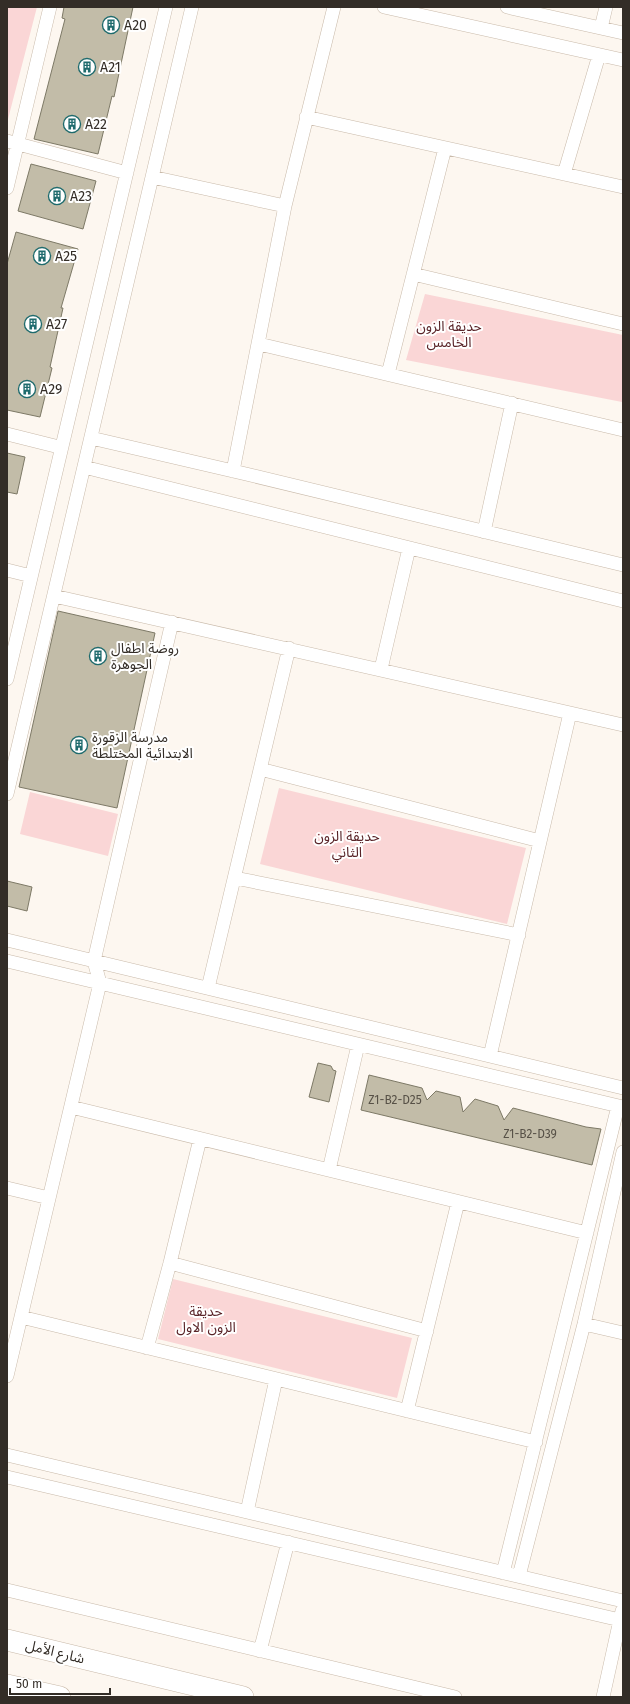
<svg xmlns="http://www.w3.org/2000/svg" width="630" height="1704" font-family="'Fira Sans','Noto Sans Arabic',sans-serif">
  <rect width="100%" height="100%" fill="#fdf7f0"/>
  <path fill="#fad6d6" d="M7 7H37L7 123Z
    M425 294 623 335 622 402 406 360Z
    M279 788 526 848 507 924 260 864Z
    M30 792 118 814 108 856 20 834Z
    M173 1279 412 1338 397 1398 158 1339Z"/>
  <path fill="#c2bca8" stroke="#7d7966" d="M64 7H133L114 97 112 96 98 154 34 139 65 19 62 18Z
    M31 164 96 181 83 229 18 211Z
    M16 232 78 249 61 308H63L50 367 52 368 40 417 7 410V264Z
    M7 453 25 457 17 494 7 492Z
    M58 611 155 633 117 808 19 787Z
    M7 881 32 887 27 911 7 906Z
    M318 1063 331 1066 333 1070 336 1071 329 1102 309 1097Z
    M369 1075 422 1088 427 1100 436 1091 460 1097 463 1112 475 1099 498 1106 504 1120 513 1108 586 1127 601 1129 592 1165 361 1110Z"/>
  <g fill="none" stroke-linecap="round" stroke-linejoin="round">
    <g stroke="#c9baaa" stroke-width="14">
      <path id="street" d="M384 7 623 60
        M507 7 623 33
        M601 28 606 7
        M306 117 623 187
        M7 141 127 173
        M564 174 599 55
        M152 177 285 206
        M7 188 50 7
        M413 274 623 324
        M259 344 623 430
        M388 374 445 148
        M7 434 59 447
        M91 438 246 474 623 565
        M84 467 623 601
        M233 471 285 206 334 7
        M484 532 512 403
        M7 570 31 576
        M54 596 623 725
        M381 669 409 548
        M7 679 166 7
        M260 769 540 841
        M7 794 192 7
        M235 878 519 935
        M7 940 623 1088
        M7 961 623 1107
        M208 988 289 648
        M490 1056 570 713
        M71 1107 587 1233
        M329 1170 358 1045
        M7 1188 49 1198
        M170 1263 427 1331
        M21 1317 536 1442
        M584 1324 623 1333
        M147 1348 170 1263 200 1139
        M7 1376 100 983 94 961 172 622
        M407 1411 458 1202
        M7 1455 623 1601
        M7 1477 620 1620
        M247 1512 276 1379
        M503 1573 618 1106
        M519 1576 584 1324 623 1152
        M7 1590 455 1697
        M260 1651 288 1542
        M603 1697 622 1611"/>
    </g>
    <g stroke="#c9baaa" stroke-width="22">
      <path id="primary" d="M7 1640 243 1697
        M7 1685 60 1697"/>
    </g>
    <use href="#street" stroke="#fff" stroke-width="13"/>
    <use href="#primary" stroke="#fff" stroke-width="21"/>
  </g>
  <defs>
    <g id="building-ring" transform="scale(0.9)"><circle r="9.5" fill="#fff" stroke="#1f6b6d" stroke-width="1.5"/><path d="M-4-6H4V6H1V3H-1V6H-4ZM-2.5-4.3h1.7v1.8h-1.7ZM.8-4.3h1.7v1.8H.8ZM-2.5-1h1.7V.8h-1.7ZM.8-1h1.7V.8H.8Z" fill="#1f6b6d"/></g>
  </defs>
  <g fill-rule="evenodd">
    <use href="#building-ring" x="111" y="25"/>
    <use href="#building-ring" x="87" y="67"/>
    <use href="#building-ring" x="72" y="124"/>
    <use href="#building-ring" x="57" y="196"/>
    <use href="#building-ring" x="42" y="256"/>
    <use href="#building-ring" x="33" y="324"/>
    <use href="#building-ring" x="27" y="389"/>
    <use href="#building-ring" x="98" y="656"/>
    <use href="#building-ring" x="79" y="745"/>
  </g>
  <g text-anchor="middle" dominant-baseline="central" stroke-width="4" stroke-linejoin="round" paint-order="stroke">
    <g font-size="12" fill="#575147">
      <text x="395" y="1100">Z1-B2-D25</text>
      <text x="530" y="1134">Z1-B2-D39</text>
    </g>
    <g font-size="14" fill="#332d27" stroke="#fff" text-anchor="start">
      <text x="124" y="25">A20</text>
      <text x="100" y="67">A21</text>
      <text x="85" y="124">A22</text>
      <text x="70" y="196">A23</text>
      <text x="55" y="256">A25</text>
      <text x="46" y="324">A27</text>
      <text x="40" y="389">A29</text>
      <text x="111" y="648">روضة اطفال<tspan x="111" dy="16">الجوهرة</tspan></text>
      <text x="92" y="737">مدرسة الزقورة<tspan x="92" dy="16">الابتدائية المختلطة</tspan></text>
    </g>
    <g font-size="14" fill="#592428" stroke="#fff">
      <text x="449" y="326">حديقة الزون<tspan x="449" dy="16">الخامس</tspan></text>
      <text x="347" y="836">حديقة الزون<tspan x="347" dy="16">الثاني</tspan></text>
      <text x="206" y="1311">حديقة<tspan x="206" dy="16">الزون الاول</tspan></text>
    </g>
    <g font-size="14" fill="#332d27" stroke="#fff">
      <text transform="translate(55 1652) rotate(14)">شارع الأمل</text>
    </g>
  </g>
  <rect width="630" height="1704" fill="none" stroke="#332d27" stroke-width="16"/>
  <path d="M10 1688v6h100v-6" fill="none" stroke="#332d27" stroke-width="2"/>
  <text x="16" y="1688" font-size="12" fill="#332d27" stroke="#ffffff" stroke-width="3" paint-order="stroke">50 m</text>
</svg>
